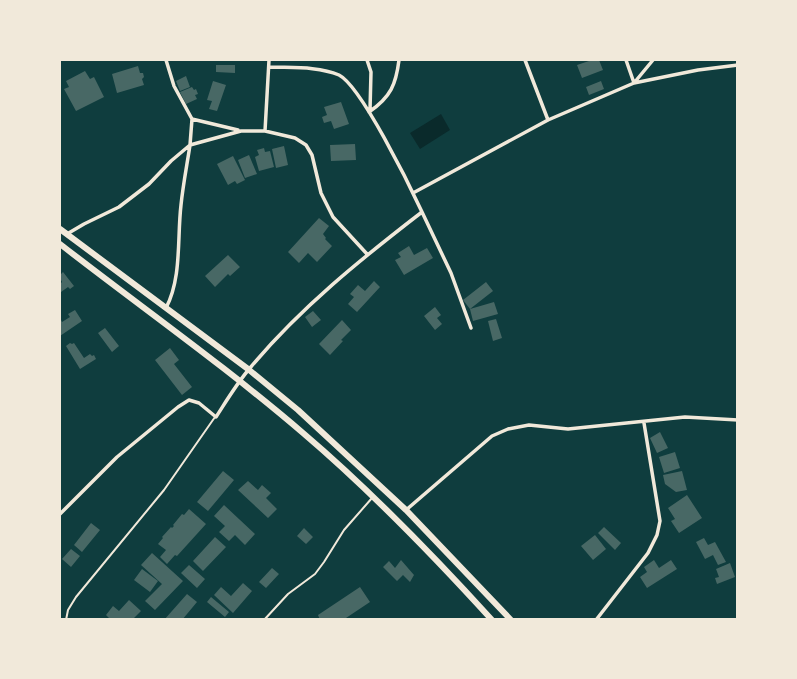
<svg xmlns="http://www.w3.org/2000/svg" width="797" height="679" font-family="Montserrat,sans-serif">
  <rect width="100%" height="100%" fill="#0f3d3e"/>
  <path fill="#0a2a2b" d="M441 114 450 130 420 149 410 133Z"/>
  <path fill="#486865" d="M592 60H599L603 70 582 78 577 65Z
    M216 65H235V73L216 72Z
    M138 66 140 73H143L144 77 142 79 144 85 117 93 112 74Z
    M85 71 90 79 94 77 104 97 76 111 64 89 69 87 66 81Z
    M186 76 190 87 180 91 176 81Z
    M213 81 226 85 217 111 209 109 212 101 207 100Z
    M601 81 604 89 589 95 586 87Z
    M192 87 194 90 196 89 198 94 195 95 197 99 186 104 180 92Z
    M341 102 349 124 334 129 331 121 324 123 322 117 327 115 324 107Z
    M355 144 356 160 331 161 330 145Z
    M284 146 288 165 276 168 272 149Z
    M264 148 265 152 270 151 274 167 259 171 255 157 259 155 257 150Z
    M249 155 257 174 245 178 238 160Z
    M233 156 245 180 237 184 235 181 228 185 217 164Z
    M319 218 329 226 323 234 326 238 325 239 332 246 317 262 308 253 299 263 288 252Z
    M409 246 414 255 427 248 433 258 404 275 395 260 401 257 398 253Z
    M228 255 240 267 230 276 228 274 215 287 205 276Z
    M63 272 74 286 70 289 68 287 61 292 60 290V284L62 282 60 278V275Z
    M374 281 380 287 357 312 348 304 354 297 350 294 358 285 365 291Z
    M486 282 493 291 470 309 494 302 498 314 473 321 470 309 463 300Z
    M435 307 441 315 437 318 442 324 435 330 424 316Z
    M75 310 82 321 60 336V318L62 322 70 317 68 314Z
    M313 311 321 320 312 327 305 317Z
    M496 319 502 338 493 341 488 321Z
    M342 320 351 330 341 340 343 341 330 355 319 344Z
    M105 328 119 346 112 352 98 333Z
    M70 343 72 344 74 343 84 358 90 354 92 356 94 355 96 359 80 369 66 346Z
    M170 348 179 360 174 364 192 387 182 395 155 360Z
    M660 432 668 448 657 453 650 438Z
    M675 452 680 468 664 473 659 457Z
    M223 471 234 480 208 511 197 502Z
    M682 471 687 490 676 492 665 484 663 475Z
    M248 481 258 490 262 485 271 493 266 498 277 509 268 518 238 490Z
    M687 495 702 518 679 533 671 521 675 519 668 508Z
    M224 505 255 534 245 545 235 535 229 541 219 532 225 526 214 516Z
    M189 509 206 524 177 556 175 555 167 564 160 557 166 550 158 544 163 538 162 537 171 527 172 528 174 526 173 525 182 514 184 515Z
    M91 523 100 530 82 552 74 545Z
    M604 527 621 543 615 550 598 533Z
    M304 528 313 537 306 544 297 536Z
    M595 535 606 549 593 560 581 546Z
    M215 537 226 547 203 571 193 561Z
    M704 538 708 545 715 542 726 562 718 565 713 555 705 559 696 542Z
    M71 549 80 556 71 567 62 559Z
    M152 553 183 581 155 610 145 601 162 584 141 565Z
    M401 560 414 575 410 582 403 575 397 581 383 567 389 561 395 568Z
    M654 560 659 568 671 560 677 569 647 588 640 577 647 572 644 567Z
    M730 563 735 577 717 584 715 578 719 577 716 569Z
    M189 565 205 579 197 588 181 573Z
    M272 568 279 574 266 588 259 582Z
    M142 569 158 581 150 592 134 580Z
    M243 583 252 591 233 613 214 595 221 587 231 596Z
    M360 587 370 602 343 620H320L318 615Z
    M187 594 197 602 182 620H164Z
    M211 597 229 612 225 617 207 602Z
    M129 600 141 611 132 620H111L106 615 113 606 119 611Z"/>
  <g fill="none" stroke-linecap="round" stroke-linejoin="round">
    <path stroke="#f1e9da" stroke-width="2" d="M66 620 68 610 76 597 164 490 215 417
      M264 620 288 594 315 574 324 562 344 530 372 498"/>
    <path stroke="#f1e9da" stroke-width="3.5" d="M367 60 371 72 370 110
      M525 60 548 120
      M626 60 634 83 698 70 738 65
      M369 112C391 97 396 84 399 60
      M192 119 238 130
      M265 131 269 60
      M413 193 548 120 634 83 653 60
      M422 212 451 273 471 328
      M67 234 84 224 119 207 149 184 171 161 190 145 192 119 174 86 166 60
      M166 308C182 277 177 239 181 205 183 185 187 165 190 145L241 131H265L295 138 306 145 312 155 321 193 333 217 367 254
      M406 510 492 436 508 429 529 425 568 429 685 417 738 420
      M60 514 117 457 178 407 189 400 199 403 216 417C227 400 237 383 250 368 300 308 361 259 422 212 410 186 361 86 339 75 318 66 291 68 270 67
      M596 620 648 553 657 535 660 521 644 423"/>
    <path stroke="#f1e9da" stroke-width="6" d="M60 229 248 369 298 410 406 510 511 620
      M60 244C141 307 225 366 303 433 370 490 432 554 492 620"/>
  </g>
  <rect width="797" height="679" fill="none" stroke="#f1e9da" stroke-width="122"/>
</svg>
